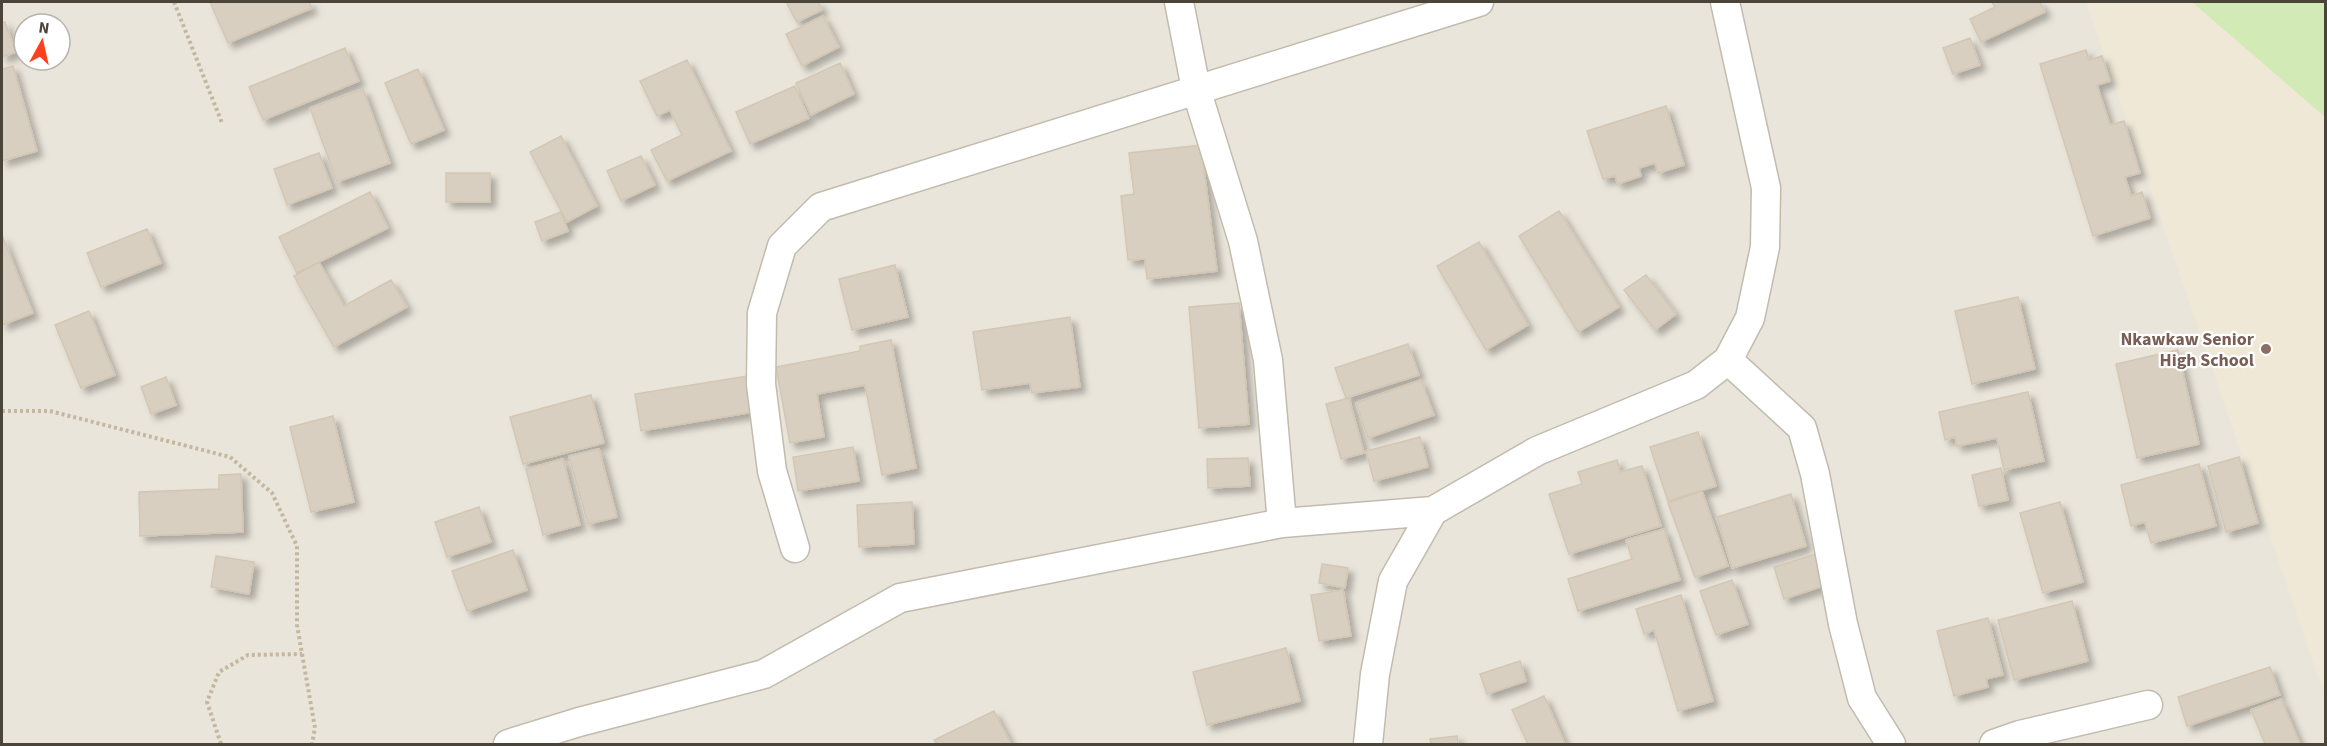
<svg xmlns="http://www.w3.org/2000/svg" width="2327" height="746" font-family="'Source Sans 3',sans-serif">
  <defs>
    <filter id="shadow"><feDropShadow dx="5.5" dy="5.5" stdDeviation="3" flood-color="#0004"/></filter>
  </defs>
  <rect width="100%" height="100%" fill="#f6f3ec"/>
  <path fill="#eae5da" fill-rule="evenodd" d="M2 2H2325V744H2ZM24 24H60V60H24Z"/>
  <path fill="#efe8d6" d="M2086 2H2325V696Z"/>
  <path fill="#d2eab5" d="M2192 2H2325V117Z"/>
  <path fill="#d8cfc1" stroke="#d3c7b4" stroke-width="1.5" filter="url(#shadow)" d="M210 2H309L312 8 228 43Z
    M786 2H818L822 10 797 22Z
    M1992 2H2040L2045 12 1981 42 1970 19 1995 7Z
    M823 16 839 47 802 66 786 34Z
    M5 22 16 52 2 57V23Z
    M1970 38 1980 65 1953 74 1943 48Z
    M345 48 359 81 263 120 249 87Z
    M2086 50 2089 60 2102 56 2110 81 2097 85 2110 125 2124 121 2140 173 2125 177 2131 196 2142 192 2150 218 2093 236 2040 64Z
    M687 60 731 151 667 181 651 150 682 135 670 110 657 116 640 81Z
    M840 63 854 94 811 115 796 83Z
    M13 66 37 151 2 161V69Z
    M418 69 444 130 411 144 385 83Z
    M795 86 809 118 750 144 736 112Z
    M363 89 390 163 337 182 310 108Z
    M1666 106 1684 165 1658 173 1655 163 1639 168 1641 176 1618 184 1615 176 1603 179 1587 131Z
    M561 136 597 206 567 222 530 152Z
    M1201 145 1217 271 1147 279 1145 259 1128 260 1121 196 1134 194 1129 153Z
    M319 153 332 188 287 205 274 169Z
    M641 156 655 185 621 201 607 171Z
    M446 173H490V202H446Z
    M370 192 388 228 297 273 279 237Z
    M1559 211 1619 307 1578 332 1519 236Z
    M561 212 568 231 542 241 535 222Z
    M147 229 161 263 101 287 87 253Z
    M2 235 33 313 2 325Z
    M1479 242 1528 325 1486 350 1437 266Z
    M319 262 344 306 391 280 407 307 334 347 294 276Z
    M895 265 908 317 852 330 839 279Z
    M1646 275 1676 314 1655 330 1624 290Z
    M2018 297 2035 369 1972 384 1955 311Z
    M1239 303 1249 424 1199 428 1189 307Z
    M89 311 115 375 81 388 55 325Z
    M1070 317 1080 387 1032 393 1030 383 982 390 973 332Z
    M891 340 916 468 882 475 865 385 817 394 824 437 790 443 776 367 860 351V346Z
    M1408 344 1419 375 1346 398 1335 368Z
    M2178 350 2199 444 2137 458 2116 364Z
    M747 376 754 412 641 431 635 394Z
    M166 377 176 405 151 414 141 387Z
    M1421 380 1434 415 1368 438 1356 403Z
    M2028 392 2044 461 2004 470 1997 438 1957 446 1955 437 1945 440 1939 412Z
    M591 395 604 443 523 464 510 417Z
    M1349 398 1364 453 1341 459 1326 404Z
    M333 416 354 502 311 512 290 427Z
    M1698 432 1716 486 1668 501 1650 447Z
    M1420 437 1428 467 1374 481 1366 451Z
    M853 447 859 481 798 491 793 457Z
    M599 449 617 517 588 524 569 456Z
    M2239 457 2258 523 2226 532 2208 466Z
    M1248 458 1250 486 1208 488 1207 459Z
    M563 459 580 525 543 535 526 469Z
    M1617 460 1620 472 1642 466 1661 526 1569 554 1549 494 1582 484 1578 472Z
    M2199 464 2216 526 2151 543 2145 522 2131 526 2121 485Z
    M2001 468 2008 500 1979 506 1972 475Z
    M241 474 243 532 140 536 139 492 219 489V475Z
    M1702 491 1728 566 1695 577 1668 503Z
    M1791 494 1806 546 1732 568 1717 517Z
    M912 502 914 544 859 547 857 505Z
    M2060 502 2083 582 2043 593 2020 513Z
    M479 507 491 542 447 557 435 522Z
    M1664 529 1680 580 1578 611 1568 579 1632 559 1626 540Z
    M513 550 527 590 467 611 452 571Z
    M1816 554 1826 585 1784 599 1774 567Z
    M216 556 254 562 249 594 211 587Z
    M1322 564 1348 568 1345 588 1319 583Z
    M1732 580 1748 624 1716 635 1700 591Z
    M1343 590 1351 636 1319 641 1311 595Z
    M1681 595 1713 701 1678 711 1654 630 1644 634 1636 609Z
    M2072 601 2088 661 2014 680 1998 620Z
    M1988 618 2003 675 1986 679 1988 687 1954 696 1937 631Z
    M1286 648 1300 701 1207 725 1193 672Z
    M1520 661 1526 681 1487 694 1480 674Z
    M2270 667 2280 695 2187 726 2178 697Z
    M1544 696 1565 744H1528L1512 710Z
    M2281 699 2300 744H2265L2251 710Z
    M994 711 1011 744H937L934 740Z
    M1457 736 1458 744H1431L1430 739Z"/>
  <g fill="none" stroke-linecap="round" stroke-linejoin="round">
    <g stroke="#c2bbae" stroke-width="31">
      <path id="street" d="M1179 2 1196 89 1243 241 1268 360 1282 523
        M1728 360 1802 428 1815 474 1843 624 1862 698 1891 744
        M795 548 772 471 761 384 762 313 782 246 821 207 1479 2
        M508 744 579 722 764 674 900 598 1282 523 1433 511
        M1368 744 1375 674 1393 581 1433 511 1537 451 1696 385 1728 360 1750 318 1765 247 1766 188 1725 2
        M1994 744 2020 735 2148 705"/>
    </g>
    <path stroke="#c4b79f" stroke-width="4" stroke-dasharray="3 3" stroke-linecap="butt" d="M174 2 222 123
      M2 411H50L230 457 272 493 297 546V625L315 728 312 744
      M221 744 207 702 219 672 248 655 302 654"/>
    <use href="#street" stroke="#fff" stroke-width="28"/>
  </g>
  <circle fill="#8d6e63" stroke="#fff" stroke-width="2" cx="2266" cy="349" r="6"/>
  <g text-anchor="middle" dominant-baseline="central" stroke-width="4.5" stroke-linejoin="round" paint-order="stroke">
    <g font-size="18" font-weight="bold" fill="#785e54" stroke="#fff" text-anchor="end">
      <text x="2254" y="339">Nkawkaw Senior<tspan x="2254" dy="21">High School</tspan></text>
    </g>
  </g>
  <rect width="2327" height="746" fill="none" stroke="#4b4439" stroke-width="6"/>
  <g transform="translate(42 42) rotate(8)"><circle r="28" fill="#ffffff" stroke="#b7b4b0" stroke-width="1.5"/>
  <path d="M0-4.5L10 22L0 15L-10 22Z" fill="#fc3f1d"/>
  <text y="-9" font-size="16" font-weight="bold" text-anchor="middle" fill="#4b4439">N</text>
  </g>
</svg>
